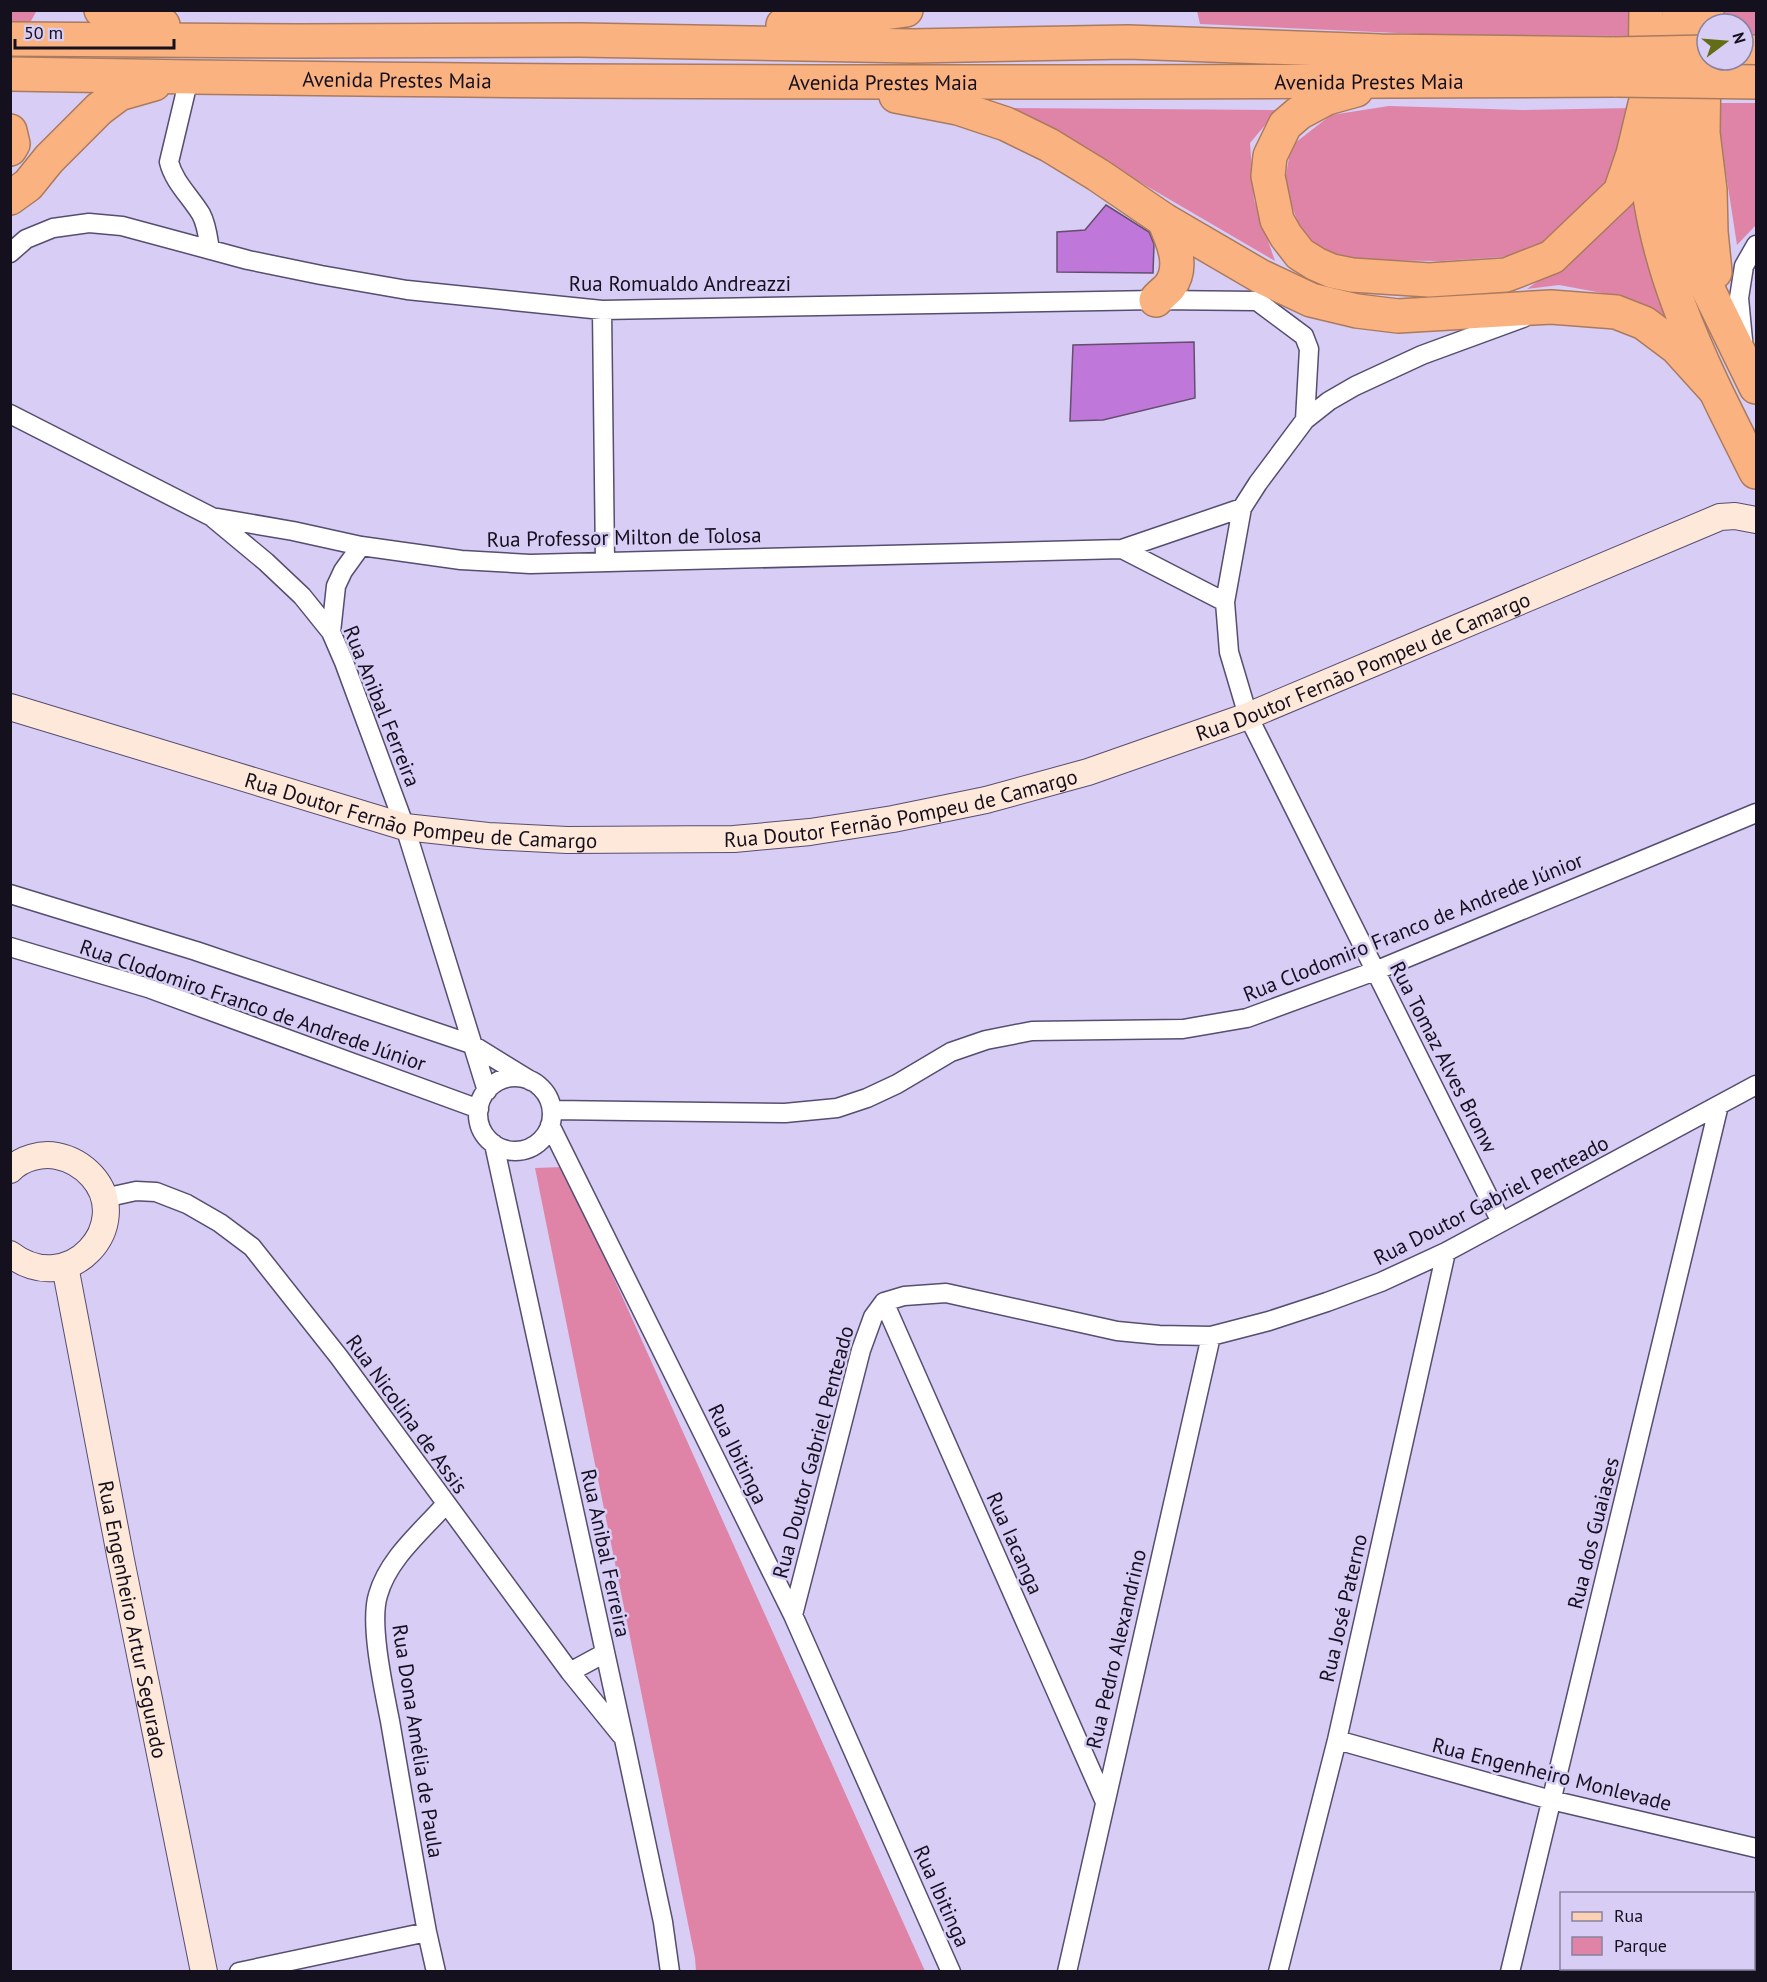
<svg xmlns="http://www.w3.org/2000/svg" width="1767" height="1982" font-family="'PT Sans',sans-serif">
  <rect width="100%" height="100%" fill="#d7cdf5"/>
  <path fill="#e084a7" d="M11 11H34L36 12 27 28 11 27Z
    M1197 11H1631L1632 36 1442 35 1200 24Z
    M1723 11H1756V34L1743 33V24H1723Z
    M1715 103H1756V225L1737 245Z
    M1389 106 1522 110 1631 108 1610 187 1544 248 1502 257 1441 261 1351 260 1321 251 1302 232 1284 187 1291 146 1331 115Z
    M1013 108 1278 110 1250 143 1254 200 1275 261Z
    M1638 189 1658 292 1668 326 1613 295 1559 285 1527 289 1591 242Z
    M564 1167 925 1971H696L695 1958 535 1168Z"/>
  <path fill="#bf78da" stroke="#644e6d" stroke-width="1.5" d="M1106 205 1149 232 1154 244 1153 273 1057 272V232L1085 230Z
    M1194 342 1195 398 1103 420 1070 421 1073 345Z"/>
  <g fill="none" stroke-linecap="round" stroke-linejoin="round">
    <g stroke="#564d70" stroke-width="21">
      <path id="street" d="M189 78 169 162C174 182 190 196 201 214 207 225 208 238 210 250
        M10 253 26 239 53 228 89 223 122 226 248 260 321 275 407 290 602 310 1156 300 1257 301 1304 336 1309 349 1305 420
        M602 310 605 562
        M1743 340 1739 298 1744 266 1756 245
        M10 414 212 517 293 531 361 546 461 560 530 564 1122 549 1242 508
        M213 518 266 562 302 596 331 632 344 662 405 827 487 1091
        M1122 549 1225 602
        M331 632 336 586 343 571 361 546
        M10 894 196 951 471 1044 531 1081
        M10 947 148 988 479 1109
        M478 1114a37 37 0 1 1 74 0a37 37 0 1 1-74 0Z
        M552 1110 785 1113 837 1108 867 1098 897 1084 951 1052 986 1040 1032 1031 1183 1029 1247 1018 1375 971 1756 813
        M550 1125 793 1615 951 1972
        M494 1144 624 1739 663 1922 670 1972
        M104 1198 136 1191 156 1192 187 1204 220 1223 252 1247 339 1357 570 1672 621 1735
        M1501 1222 1248 716 1229 652 1225 602 1242 508 1258 483 1305 420 1329 401 1355 386 1422 355 1523 318
        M884 1302 1105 1802
        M793 1615 861 1350 873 1317 884 1302 904 1296 946 1293 1117 1331 1159 1335 1211 1336 1269 1321 1327 1302 1381 1282 1446 1252 1756 1085
        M570 1672 605 1653
        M1337 1740 1551 1800 1756 1848
        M239 1972 427 1932
        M436 1972 427 1932C414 1862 402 1791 390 1721 384 1690 369 1624 378 1595 388 1559 421 1532 445 1505
        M1067 1972 1211 1336
        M1278 1972 1337 1740 1446 1252
        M1510 1972 1719 1105"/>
    </g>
    <g stroke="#564d70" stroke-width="28">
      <g id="secondary">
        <path id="s1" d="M10 707 405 827 488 836 567 840 734 839 810 832 893 819 986 800 1088 772 1248 716 1720 517 1735 516 1756 520"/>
        <path d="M10 1170C22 1158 41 1153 57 1156 72 1159 82 1165 92 1176 135 1224 70 1300 10 1254"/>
        <path id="s2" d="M65 1266 121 1560 204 1972"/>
      </g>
    </g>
    <g stroke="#aa7a5e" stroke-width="32">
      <path id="primary" d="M1753 1972 1756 1958"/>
    </g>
    <g stroke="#aa7a5e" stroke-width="36">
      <g id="highway">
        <path d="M101 10 131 21 163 25"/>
        <path d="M1679 10 1673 114 1676 167 1686 225 1704 281 1756 387"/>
        <path d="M1707 10 1704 62 1703 133 1710 190 1711 232 1715 272"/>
        <path d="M783 25 820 22 906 10"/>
        <path d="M10 39 299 41 580 40 913 46 1128 42 1381 51 1615 54"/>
        <path d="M1743 52H1756"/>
        <path id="s3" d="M10 74C546 84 1082 83 1617 80"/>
        <path d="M1645 81 1646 10"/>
        <path d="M1356 90 1327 98 1299 113 1285 125 1270 156 1268 176 1277 220 1286 236 1300 254 1316 264 1332 271 1352 275 1429 280 1506 275 1552 257 1620 192 1633 154 1645 104"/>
        <path d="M896 96 958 108 1006 124 1049 145 1098 175 1164 220 1260 276 1311 300 1357 311 1398 316 1551 307 1616 312 1644 323 1676 347 1714 389"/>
        <path d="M10 131 13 144 10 149"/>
        <path d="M1645 135C1645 256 1703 367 1756 472"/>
        <path d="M10 198 28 185 49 159 99 109 119 94 154 84"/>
        <path d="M1156 300C1160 295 1166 291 1170 286 1185 265 1172 240 1164 220"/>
      </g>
    </g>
    <use href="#street" stroke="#fff" stroke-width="18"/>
    <use href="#secondary" stroke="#fee8d9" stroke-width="26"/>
    <use href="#primary" stroke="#fcd1b3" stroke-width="28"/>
    <use href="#highway" stroke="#fab380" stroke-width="33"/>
    <g stroke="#aa7a5e" stroke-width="36" stroke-linecap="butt">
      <path id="highway-bridge" d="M1615 54 1707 52
        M1617 80 1756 82"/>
    </g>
    <use href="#highway-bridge" stroke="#fab380" stroke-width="33"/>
  </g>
  <g text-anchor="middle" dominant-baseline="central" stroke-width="5" stroke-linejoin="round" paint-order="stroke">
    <g font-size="21" fill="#14101e" stroke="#d7cdf5">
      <text stroke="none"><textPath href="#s3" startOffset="387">Avenida Prestes Maia</textPath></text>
      <text stroke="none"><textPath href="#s3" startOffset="873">Avenida Prestes Maia</textPath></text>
      <text stroke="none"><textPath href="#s3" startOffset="1359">Avenida Prestes Maia</textPath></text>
      <text x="680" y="283">Rua Romualdo Andreazzi</text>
      <text transform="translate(624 537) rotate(-1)">Rua Professor Milton de Tolosa</text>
      <text stroke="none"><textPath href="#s1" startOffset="1398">Rua Doutor Fernão Pompeu de Camargo</textPath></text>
      <text transform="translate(382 706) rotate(68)">Rua Anibal Ferreira</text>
      <text stroke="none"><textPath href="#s1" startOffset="912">Rua Doutor Fernão Pompeu de Camargo</textPath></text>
      <text stroke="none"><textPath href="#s1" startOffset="426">Rua Doutor Fernão Pompeu de Camargo</textPath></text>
      <text transform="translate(1413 927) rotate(-22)">Rua Clodomiro Franco de Andrede Júnior</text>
      <text transform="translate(253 1005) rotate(19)">Rua Clodomiro Franco de Andrede Júnior</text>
      <text transform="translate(1444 1057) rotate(63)">Rua Tomaz Alves Bronw</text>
      <text transform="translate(1491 1200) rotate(-27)">Rua Doutor Gabriel Penteado</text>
      <text transform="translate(407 1414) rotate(54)">Rua Nicolina de Assis</text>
      <text transform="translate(813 1452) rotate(-75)">Rua Doutor Gabriel Penteado</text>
      <text transform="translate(738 1454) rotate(64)">Rua Ibitinga</text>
      <text transform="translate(1593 1533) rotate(-76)">Rua dos Guaiases</text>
      <text transform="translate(1015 1543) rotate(66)">Rua Iacanga</text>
      <text transform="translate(606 1553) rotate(78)">Rua Anibal Ferreira</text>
      <text transform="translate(1343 1608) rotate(-77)">Rua José Paterno</text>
      <text stroke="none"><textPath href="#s2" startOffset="360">Rua Engenheiro Artur Segurado</textPath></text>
      <text transform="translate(1116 1649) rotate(-77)">Rua Pedro Alexandrino</text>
      <text transform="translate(418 1741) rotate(81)">Rua Dona Amélia de Paula</text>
      <text transform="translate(1552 1774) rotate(14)">Rua Engenheiro Monlevade</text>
      <text transform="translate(942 1896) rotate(66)">Rua Ibitinga</text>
    </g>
  </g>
  <rect width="1767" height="1982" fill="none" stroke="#14101e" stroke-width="24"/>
  <rect x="1560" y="1892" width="195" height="78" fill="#d7cdf5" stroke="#89819f" stroke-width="1.5"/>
  <rect x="1572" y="1912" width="30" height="9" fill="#fcd1b3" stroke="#89819f" stroke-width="1.5"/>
  <text x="1614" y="1922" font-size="18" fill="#14101e">Rua</text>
  <rect x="1572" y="1937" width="30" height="18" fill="#e084a7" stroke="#89819f" stroke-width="1.5"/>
  <text x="1614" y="1952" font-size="18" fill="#14101e">Parque</text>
  <g transform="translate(1725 42) rotate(74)"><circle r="28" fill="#d7cdf5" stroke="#89819f" stroke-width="1.5"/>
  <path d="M0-4.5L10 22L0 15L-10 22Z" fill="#636d15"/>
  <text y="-9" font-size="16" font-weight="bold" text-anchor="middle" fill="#14101e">N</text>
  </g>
  <path d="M15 39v9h159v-9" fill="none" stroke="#14101e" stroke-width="3"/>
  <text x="24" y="39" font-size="18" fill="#14101e" stroke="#d7cdf5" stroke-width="4.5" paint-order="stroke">50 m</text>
</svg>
